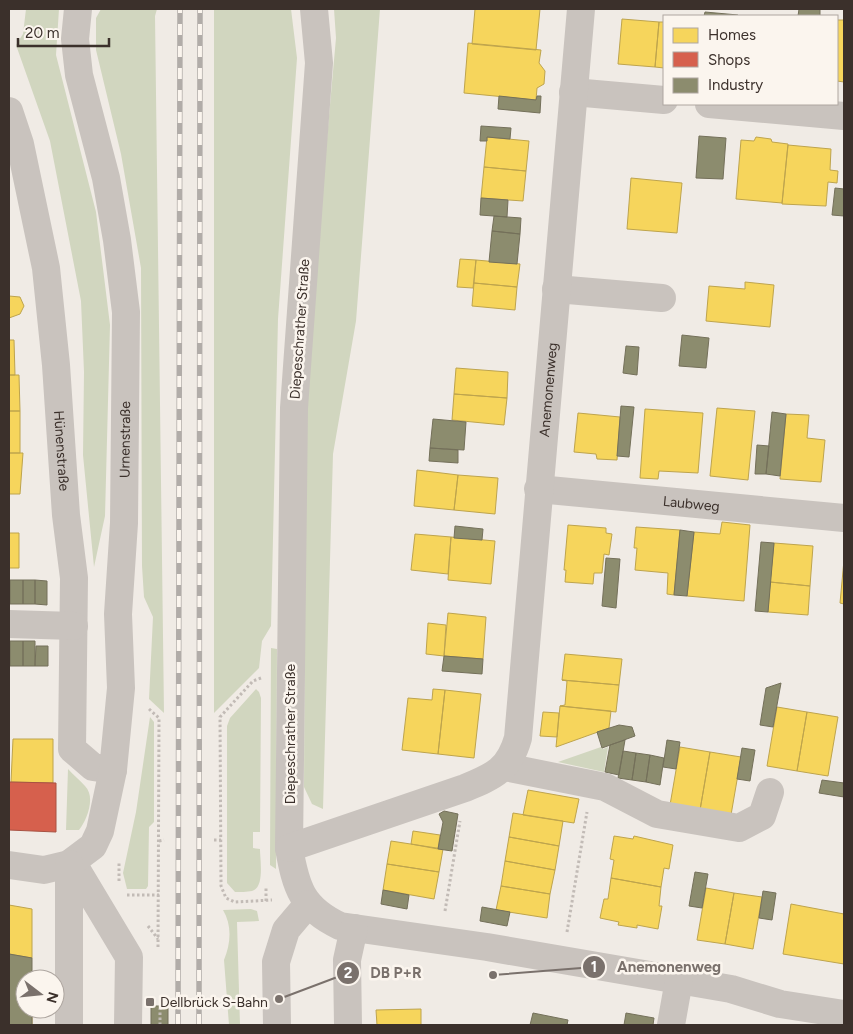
<svg xmlns="http://www.w3.org/2000/svg" width="853" height="1034" font-family="Figtree,sans-serif">
  <rect width="100%" height="100%" fill="#f0ebe5"/>
  <path fill="#d1d6bf" d="M26 9H59L56 55 96 212 110 325 105 516 94 567 83 455 84 372 81 301 50 141 16 45 23 34Z
    M101 9H157L155 16 164 713 149 699 153 617 144 597 142 566 141 268 121 154 96 50V18Z
    M214 9H291L297 58 278 319 271 626 262 641 259 668 214 713Z
    M334 9H380L356 321 333 454 323 809 312 804 304 787 306 373 336 38Z
    M271 648 277 649 276 869 270 865Z
    M256 689 259 692 261 698 260 832H253V848L260 849C260 859 265 888 252 891 247 892 240 892 235 892L227 883V726L230 718Z
    M150 717 154 722V822L149 827 148 886 146 889H127L123 873 136 812Z
    M601 747 603 749 608 747 604 772 558 762Z
    M68 769C73 775 80 780 85 786 96 797 87 820 79 830H66Z
    M251 909 257 911 259 921 237 922 240 1025H229L224 960C231 943 232 925 223 910Z"/>
  <path fill="#f6d55c" stroke="#bea44d" d="M475 9H540L536 50 472 44Z
    M622 19 659 22 655 67 618 64Z
    M837 20H844V82L837 81Z
    M659 22H664V68L655 67Z
    M468 43 541 50 539 63 545 71 544 84 537 88 536 100 464 93Z
    M487 137 529 141 526 171 484 167Z
    M756 137 771 139 772 142 788 144 782 203 736 199 741 140 754 141Z
    M788 145 831 149 830 170 838 171 837 183 828 182 826 206 782 204Z
    M484 167 526 171 523 201 481 198Z
    M631 178 682 183 677 233 627 229Z
    M460 259 476 260 473 288 457 287Z
    M476 260 520 264 517 287 474 283Z
    M745 282 774 285 770 327 706 321 709 286 745 289Z
    M474 283 517 287 515 310 472 306Z
    M9 296 20 297 24 306 20 314 9 318Z
    M9 340H14L15 375H9Z
    M456 368 508 372 507 398 454 394Z
    M9 375H19L20 411H9Z
    M454 394 507 398 504 425 452 420Z
    M717 408 755 411 748 480 710 476Z
    M645 409 703 413 698 473 659 471 658 479 640 478Z
    M9 411H20V453H9Z
    M578 413 620 417 617 460 597 459 596 454 574 452Z
    M786 414 809 415 807 438 825 440 821 482 780 479Z
    M9 453H23L20 494H9Z
    M417 470 458 475 454 510 414 506Z
    M458 475 498 478 495 514 454 510Z
    M722 522 750 525 744 601 687 596 694 532 720 534Z
    M568 525 606 528V533L612 534 609 555 604 554 602 573H594L593 584 565 582 566 570H564Z
    M636 527 680 530 674 595 667 594 668 573 635 570 637 548H634Z
    M9 533H19V568H9Z
    M415 534 451 537 448 574 411 570Z
    M451 537 495 541 491 584 448 580Z
    M774 543 813 546 810 586 770 582Z
    M844 560V604L840 603Z
    M770 582 810 586 808 615 768 612Z
    M448 613 486 617 483 659 444 656Z
    M428 623 446 625 444 656 426 654Z
    M565 654 622 659 619 685 562 680Z
    M562 680 619 685 616 712 560 706 565 705 567 681Z
    M433 689 445 690 438 754 402 750 408 698 432 700Z
    M445 690 481 694 474 758 438 754Z
    M560 706 611 711 609 728 556 747Z
    M777 707 807 712 797 771 767 766Z
    M543 712 559 713 557 737 540 736Z
    M807 712 838 717 828 776 797 771Z
    M13 739H53V783L11 782Z
    M680 747 710 752 700 810 670 805Z
    M710 752 741 757 731 815 700 810Z
    M528 790 579 799 574 823 523 815Z
    M513 813 563 821 559 846 509 837Z
    M413 831 440 835 438 849 411 844Z
    M614 836 633 839 634 836 673 845 669 869 664 868 661 887 611 878 614 860 610 859Z
    M509 837 559 846 555 870 505 861Z
    M391 841 443 849 439 872 387 864Z
    M505 861 555 870 550 894 501 886Z
    M387 864 439 872 434 899 383 890Z
    M611 878 661 887 659 906H662L658 929 637 925V928L618 925 619 922 600 918 604 899H608Z
    M501 886 550 894 547 918 496 910Z
    M706 888 734 893 725 944 697 940Z
    M734 893 762 897 753 949 725 944Z
    M791 904 844 914V964L783 954Z
    M9 905 32 909V958L9 954Z
    M9 993H25V1009H32V1025H9Z
    M421 1009V1025H377L376 1010Z"/>
  <path fill="#d6604d" stroke="#a85243" d="M9 782 56 783V832L9 830Z"/>
  <path fill="#8c8c6e" stroke="#74705a" d="M799 9H820V16H798Z
    M705 12 738 15V16H704Z
    M499 96 536 100 537 96H541L540 113 498 109Z
    M481 126 511 128 510 139 487 137V141H480Z
    M699 136 726 138 723 179 696 178Z
    M835 188 844 189V216L832 215Z
    M481 198 508 200 507 217 480 215Z
    M494 216 521 218 520 234 492 231Z
    M492 231 520 234 517 264 489 262Z
    M682 335 709 338 706 368 679 366Z
    M626 346 639 347 637 375 623 373Z
    M621 406 634 407 629 457 617 456Z
    M772 412 786 414 780 476 766 474Z
    M433 419 466 422 464 450 430 448Z
    M757 445 769 446 766 474H755Z
    M430 448 458 450V463L429 461Z
    M455 526 483 529 482 540 454 538Z
    M680 530 694 532 687 596 674 595Z
    M761 542 774 543 768 612 755 611Z
    M606 558 620 559 616 608 602 606Z
    M10 580H23V604H10Z
    M23 580H35V604H23Z
    M35 580 47 581V605L35 604Z
    M10 641H23V666H10Z
    M23 641H35V666H23Z
    M36 646H48V666H35Z
    M444 656 483 659 482 674 442 671Z
    M781 683 773 727 760 725 766 688Z
    M619 725 632 727 635 736 602 748 597 732Z
    M625 740 619 775 605 772 610 745Z
    M667 740 680 742 676 769 663 767Z
    M742 748 755 750 750 781 737 779Z
    M623 751 636 753 632 780 618 778Z
    M636 753 650 755 646 782 632 780Z
    M650 755 664 758 660 785 646 782Z
    M822 780 844 783V797L819 793Z
    M444 811 458 814 452 851 438 849 443 822 439 814Z
    M695 872 708 874 702 908 689 906Z
    M383 890 409 895 407 909 381 904Z
    M763 891 776 893 772 920 759 918Z
    M482 907 510 912 507 926 480 921Z
    M9 954 32 958V979H25V1009H32V1025H9Z
    M151 1006H168V1025H151Z
    M533 1013 568 1020 567 1025H530Z
    M626 1013 654 1018 653 1025H624Z"/>
  <g fill="none" stroke-linecap="round" stroke-linejoin="round">
    <path stroke="#c2bbb6" stroke-width="3" stroke-dasharray="2.5 2.5" stroke-linecap="butt" d="M261 678 253 681 220 717 221 886 226 898 235 902 272 900
      M149 709 159 718 158 947
      M214 840H221
      M159 841 164 840
      M119 881V862
      M127 895H159
      M266 901V887
      M445 911 460 821
      M148 926 158 939
      M567 932 587 812
      M160 1025V1008"/>
    <g stroke="#c9c3be" stroke-width="28">
      <path d="M314 9 319 63 294 408 289 848C296 888 302 908 340 926L487 947 731 989 780 1004 844 1014"/>
      <path d="M573 92 664 100"/>
      <path d="M709 104 844 116"/>
      <path id="s1" d="M9 111 20 144 46 268 56 365 66 515 74 578 72 749 93 767 113 770"/>
      <path d="M556 289 662 298"/>
      <path id="s2" d="M538 489 844 518"/>
      <path d="M9 624 74 626"/>
      <path d="M505 767 605 787 657 814 739 828 762 816 770 792"/>
      <path id="s3" d="M289 848 465 788C494 776 509 770 518 738L581 9"/>
      <path d="M72 862 129 957 128 1025"/>
      <path id="s4" d="M9 865 44 870 69 864 93 846 100 831 113 770 121 688 118 614 124 523 126 312 117 240 106 178 79 75 75 39 78 9"/>
      <path d="M69 1025V864"/>
      <path d="M277 1025 276 962 286 930 308 904"/>
      <path d="M348 1025 347 960 354 928"/>
      <path d="M671 1025 679 980"/>
    </g>
    <g stroke="#b1aca8" stroke-width="5.5">
      <path id="rail" d="M178 1025 180 9
        M199 1025 200 9"/>
    </g>
    <use href="#rail" stroke="#fbf5ee" stroke-width="4" stroke-dasharray="11" stroke-linecap="butt"/>
  </g>
  <rect fill="#7a716c" stroke="#fbf5ee" stroke-width="2" x="145" y="997" width="10" height="10" rx="2.5"/>
  <g text-anchor="middle" dominant-baseline="central" stroke-width="5" stroke-linejoin="round" paint-order="stroke">
    <g font-size="14" fill="#3b302b" stroke="#fbf5ee">
      <text transform="translate(300 329) rotate(-86)">Diepeschrather Straße</text>
      <text stroke="none"><textPath href="#s3" startOffset="612">Anemonenweg</textPath></text>
      <text stroke="none"><textPath href="#s4" startOffset="501">Urnenstraße</textPath></text>
      <text stroke="none"><textPath href="#s1" startOffset="345">Hünenstraße</textPath></text>
      <text stroke="none"><textPath href="#s2" startOffset="154">Laubweg</textPath></text>
      <text transform="translate(290 734) rotate(-90)">Diepeschrather Straße</text>
    </g>
    <g font-size="14" fill="#3b302b" stroke="#fbf5ee" text-anchor="start">
      <text x="160" y="1002">Dellbrück S-Bahn</text>
    </g>
  </g>
  <path fill="none" stroke="#7a716c" stroke-width="2" d="M493 975L594 967M279 999L348 973"/>
  <g fill="#7a716c" stroke="#fbf5ee" stroke-width="2">
    <circle cx="493" cy="975" r="5"/>
    <circle cx="279" cy="999" r="5"/>
    <circle cx="594" cy="967" r="12"/>
    <circle cx="348" cy="973" r="12"/>
  </g>
  <g font-size="15" text-anchor="middle" font-weight="bold" fill="#fff">
    <text x="594" y="972">1</text>
    <text x="348" y="978">2</text>
  </g>
  <g font-size="15" text-anchor="middle" font-weight="bold" fill="#7a716c" stroke="#fbf5ee" stroke-width="5" stroke-linejoin="round" paint-order="stroke">
    <text x="669" y="972">Anemonenweg</text>
    <text x="396" y="978">DB P+R</text>
  </g>
  <rect width="853" height="1034" fill="none" stroke="#3b302b" stroke-width="20"/>
  <rect x="663" y="15" width="175" height="90" fill="#fbf5ee" stroke="#aea6a0"/>
  <rect x="673" y="28" width="25" height="15" fill="#f6d55c" stroke="#aea6a0"/>
  <text x="708" y="40" font-size="15" fill="#3b302b">Homes</text>
  <rect x="673" y="52" width="25" height="15" fill="#d6604d" stroke="#aea6a0"/>
  <text x="708" y="65" font-size="15" fill="#3b302b">Shops</text>
  <rect x="673" y="78" width="25" height="15" fill="#8c8c6e" stroke="#aea6a0"/>
  <text x="708" y="90" font-size="15" fill="#3b302b">Industry</text>
  <g transform="translate(40 994) rotate(106)"><circle r="24" fill="#fbf5ee" stroke="#aea6a0"/>
  <path d="M0-4L9 19L0 12L-9 19Z" fill="#7a716c"/>
  <text y="-8" font-size="14" font-weight="bold" text-anchor="middle" fill="#3b302b">N</text>
  </g>
  <path d="M18 38v8h91v-8" fill="none" stroke="#3b302b" stroke-width="2.5"/>
  <text x="25" y="38" font-size="15" fill="#3b302b" stroke="#fbf5ee" stroke-width="4" paint-order="stroke">20 m</text>
</svg>
